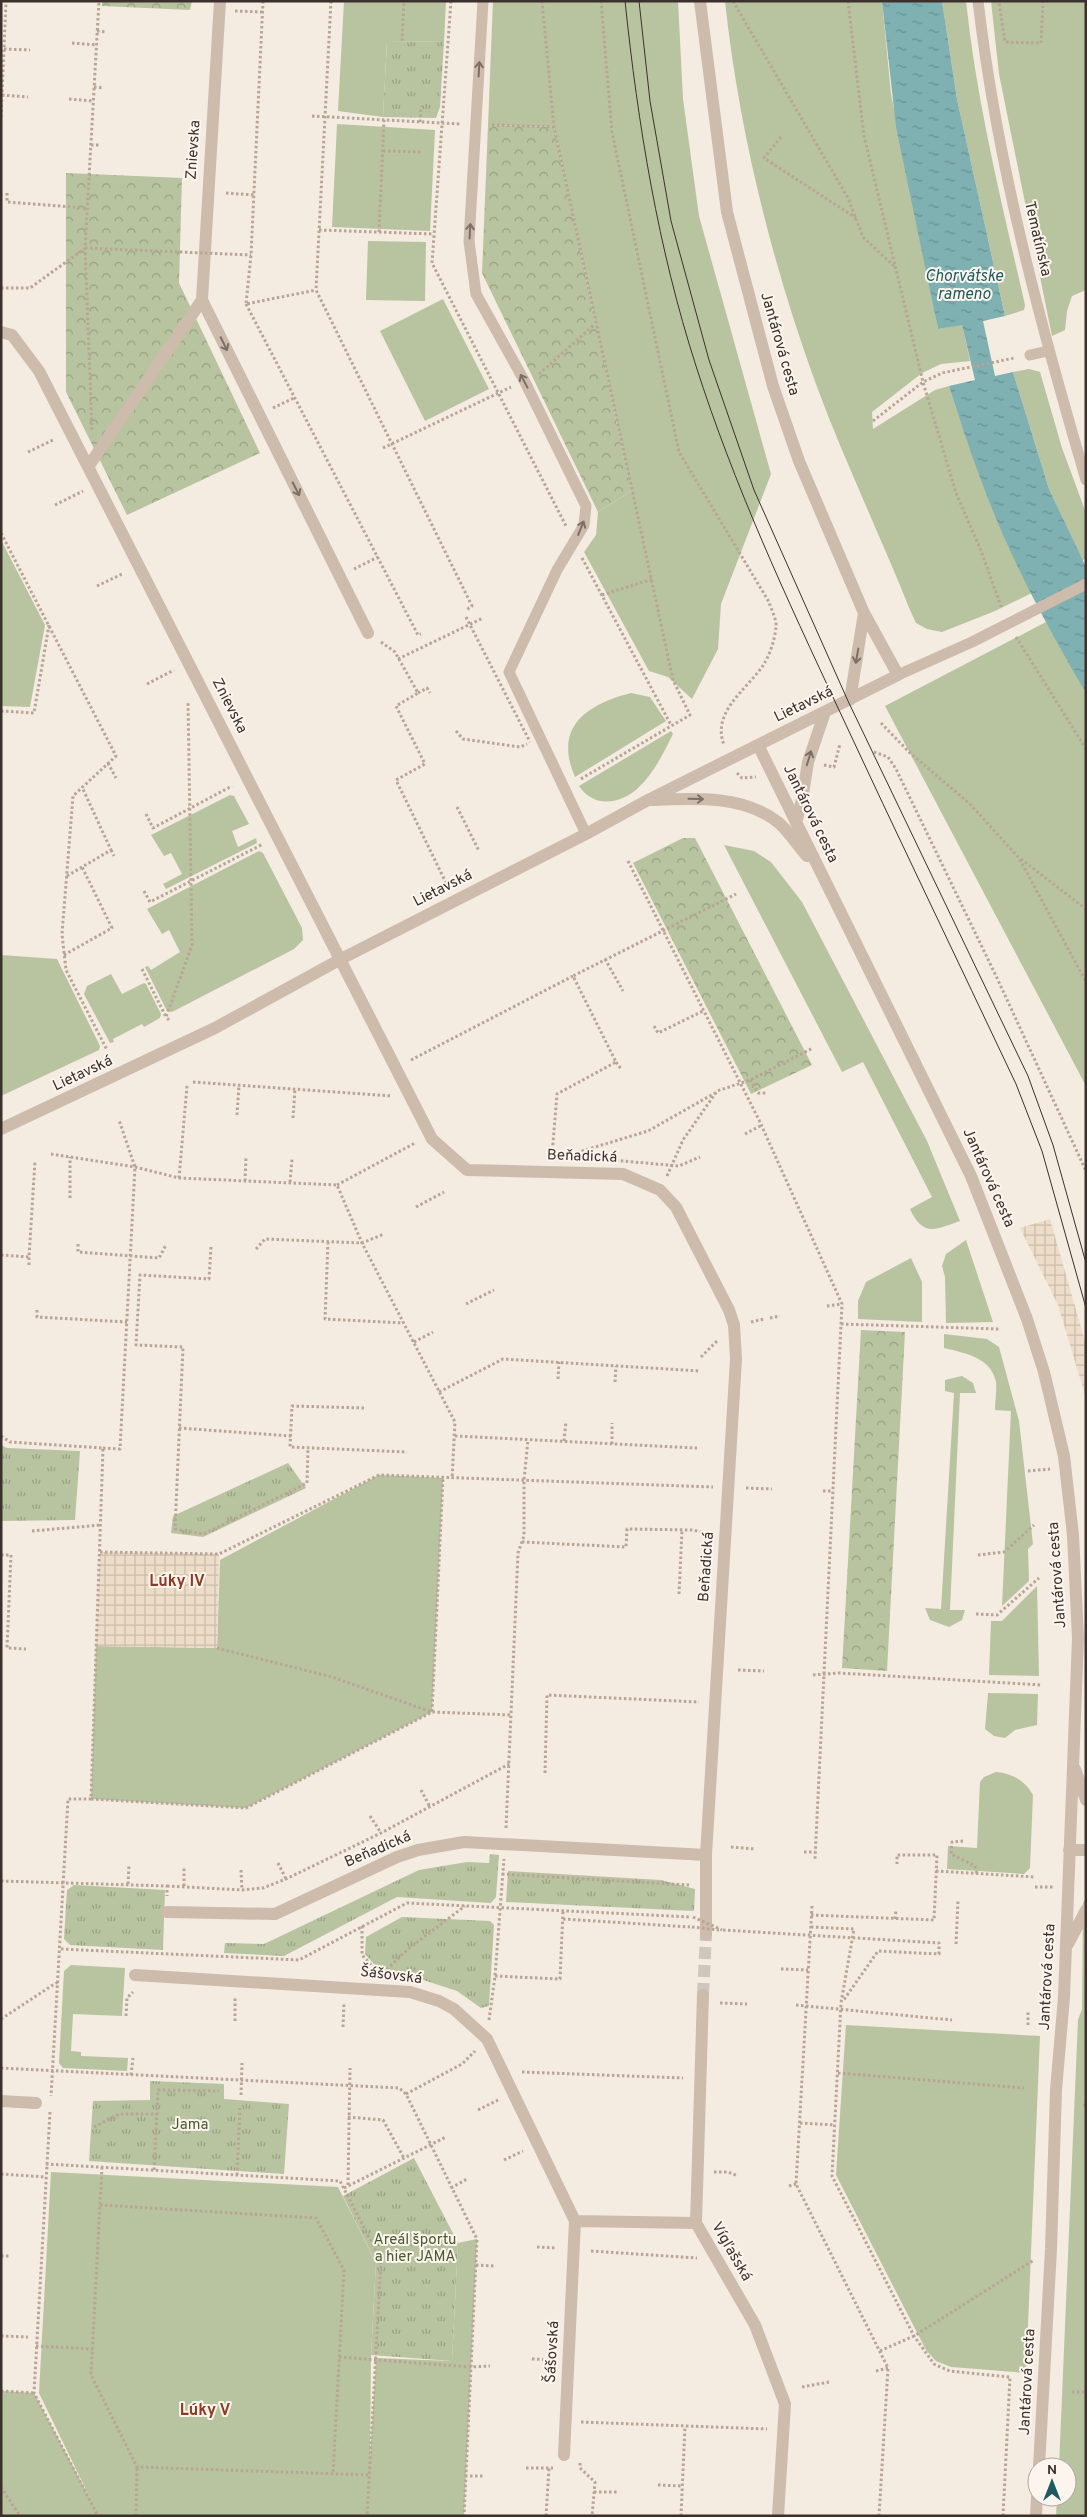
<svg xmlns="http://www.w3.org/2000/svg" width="1087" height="2517" font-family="Overpass,sans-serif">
  <defs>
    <pattern id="forest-crowns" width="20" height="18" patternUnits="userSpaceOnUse" patternTransform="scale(1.25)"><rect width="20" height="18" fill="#b8c4a0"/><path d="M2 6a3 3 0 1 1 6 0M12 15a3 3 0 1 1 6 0" fill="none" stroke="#97a083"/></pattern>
    <pattern id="park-tufts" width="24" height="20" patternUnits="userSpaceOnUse" patternTransform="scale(1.25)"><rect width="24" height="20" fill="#b8c4a0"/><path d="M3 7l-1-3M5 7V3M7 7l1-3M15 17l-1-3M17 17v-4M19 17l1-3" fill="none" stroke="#97a083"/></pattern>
    <pattern id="plaza-grid" width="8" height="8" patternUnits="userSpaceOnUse" patternTransform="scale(1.25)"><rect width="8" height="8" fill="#ecdcc8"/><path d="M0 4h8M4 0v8" fill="none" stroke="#cbbdac"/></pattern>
    <pattern id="water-ripples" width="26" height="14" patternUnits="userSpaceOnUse" patternTransform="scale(1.25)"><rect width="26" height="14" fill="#7fb0b2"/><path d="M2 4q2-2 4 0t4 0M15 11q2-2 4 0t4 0" fill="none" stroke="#699091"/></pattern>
  </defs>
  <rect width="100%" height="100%" fill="#f4ebe1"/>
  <path fill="#b8c4a0" d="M344 1H446L444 42 387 41 383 117 338 111Z
    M493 1H678L683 99 699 216 771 474 721 604 718 649 692 699 668 677 649 671 584 552 596 535 598 512 631 491 554 127 488 125Z
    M725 1H882L891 94 938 329 962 324 970 361 941 364 922 373 872 412 873 429 935 390 949 386C972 457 998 526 1032 593L995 611 942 632 927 629 916 623 910 610C880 535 845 462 817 387 772 264 739 132 725 1Z
    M942 1H966C977 105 1002 204 1025 305L1024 310 1005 316 957 99Z
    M991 1H1086V290L1072 296 1067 311 1065 330 1052 336 999 74Z
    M337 124 435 130 430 231 332 227Z
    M368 241 426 242 425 301 366 300Z
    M443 299 489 389 425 421 380 331Z
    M1029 369 1040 372 1062 448 1086 513V559L1082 560 1049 489 1013 372Z
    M1 540 45 625 30 707 1 706Z
    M1046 622 1086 693V1086L885 706Z
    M631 693 650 697 666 721 575 777C553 727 587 704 631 693Z
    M671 731 673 734C664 752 654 773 639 787 622 804 594 809 579 786Z
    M230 795 234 796 249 824 232 831 238 847 256 838 257 843 166 889 163 884 182 874 171 853 164 856 151 835Z
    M724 845 754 851 771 862 802 902 927 1141 960 1221C935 1230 923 1237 910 1209L932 1197 863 1062 842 1072Z
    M259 851 263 853 302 928 303 940 294 949 172 1012 167 1011 145 967 148 966 151 970 180 952 169 930 162 934 147 909Z
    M1 955 57 959 100 1046 99 1050 1 1096Z
    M111 974 122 994 144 983 146 984 161 1014 160 1018 144 1027 142 1024 113 1039 114 1042 110 1043 84 994 87 986Z
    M966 1240 993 1322 946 1323 945 1277 942 1266 946 1254Z
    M911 1258 922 1282V1322L858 1319V1301L866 1282Z
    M944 1334 987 1339 999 1347 1019 1421 1033 1544 1028 1549 1029 1581 1002 1606 1011 1411 995 1410C995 1401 997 1391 996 1382 991 1357 964 1353 944 1348Z
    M962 1376 973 1383 976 1393H960L950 1610H965L962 1620 949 1627 930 1620 925 1608 941 1609 954 1393 945 1391V1380Z
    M379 1475 443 1478 432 1712 246 1808 91 1799 96 1646 217 1648 220 1560Z
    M1037 1586 1039 1676 989 1675 991 1621H1002Z
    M988 1693 1038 1694 1037 1725 1015 1730 1005 1738 994 1736 985 1729Z
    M996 1772C1013 1773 1026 1782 1033 1795L1030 1868 1024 1874 947 1869 948 1846 977 1848 980 1782 984 1777Z
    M1086 1898V2516H1056L1057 2497H1067V2467H1059L1078 2020 1082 2009 1083 1903Z
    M71 1965 125 1968 122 2016 73 2014 71 2051 81 2052V2056L128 2058 127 2071 63 2068 59 2063 64 1971Z
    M846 2025 1040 2036 1026 2373 951 2367 936 2361 926 2350 836 2175Z
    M51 2172 338 2187 376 2263 371 2355 370 2457 376 2358 452 2361 458 2243 477 2239 464 2516H1V2391L34 2393 91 2500 39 2393Z"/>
  <path fill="url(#forest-crowns)" d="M102 1H192L190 10 102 6Z
    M488 125 554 127 631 491 598 512 482 273Z
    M66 173 182 178 179 283 260 453 127 515 66 392Z
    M683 838H695L812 1065 751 1094 633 863Z
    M861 1330 905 1332 887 1671 842 1668Z"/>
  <path fill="url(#park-tufts)" d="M387 41 444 42 440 107 436 118 383 117Z
    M1 1445 7 1448 80 1451 75 1520 1 1521Z
    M288 1463 306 1488 203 1537 171 1533 173 1516Z
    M490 1854 499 1855 496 1897 491 1903 397 1897 284 1956 224 1953 225 1943 264 1944 419 1870 467 1862 489 1863Z
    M508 1871 661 1880 695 1889 694 1911 506 1902Z
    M74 1885 165 1890 163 1950 70 1945 64 1939 67 1890Z
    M402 1917 490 1921 494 1925 489 2006 481 2008 457 1991 414 1977 382 1973 365 1954 366 1937Z
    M150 2081 224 2084V2099L289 2104 284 2174 89 2161 93 2101 150 2100Z
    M414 2158 458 2243 452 2361 371 2355 376 2263 343 2196Z"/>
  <path fill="url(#plaza-grid)" d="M1050 1219 1086 1345V1398L1058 1305 1020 1228Z
    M100 1552 219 1554 217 1648 96 1646Z"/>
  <path fill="url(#water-ripples)" d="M882 1H942L957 99 1005 316 983 321 995 376 1013 372 1049 489 1086 567V693C1046 625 1008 554 981 480 969 449 959 417 949 386L975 380 962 325 938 329 896 127Z"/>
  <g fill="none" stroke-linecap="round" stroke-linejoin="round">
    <path stroke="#cfc6bd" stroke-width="12" stroke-dasharray="12 6" stroke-linecap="butt" d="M703 1995 706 1935"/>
    <path stroke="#b9a596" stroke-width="3" stroke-dasharray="2.5 2.5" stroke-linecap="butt" d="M263 1 251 255 246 304 316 290
      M331 1 316 290 472 606 466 610
      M451 1 432 263 566 526
      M542 1 554 127 673 680 690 715 579 780
      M601 1 612 132 679 452 769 602C771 609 777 620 776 627 775 639 770 654 764 664 748 689 711 711 724 745
      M733 1 848 198 863 237 894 266
      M848 1 864 136 923 382 956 493 980 548 1002 609
      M995 1 999 3 1005 42 1041 43 1043 1
      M235 11 263 12
      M97 31 106 32
      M402 41 404 1
      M72 43 97 45
      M4 49 30 50
      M94 87 104 88
      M2 95 28 97
      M69 99 93 101
      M312 116 460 124
      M1 117 6 1
      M420 122 421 106
      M492 125 554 127
      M781 137 764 158 856 218
      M91 145H99
      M383 151 421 152
      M7 193V202L86 208
      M226 193 254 195
      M319 230 434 234
      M379 232 384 120
      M1 288H30L84 249
      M246 304 418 635 421 634
      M539 374 595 324
      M273 408 294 398
      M873 421 923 382 942 373 1014 358
      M92 430 85 248 99 1
      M383 448 511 387
      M28 452 55 439
      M55 505 83 491
      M1 533 116 756 73 796 62 934 66 970 107 1050
      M582 558 671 725
      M354 569 378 557
      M97 586 124 573
      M602 595 653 579
      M1016 637 1086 749
      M381 642 395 652 418 693 396 706 425 764 396 780 448 887
      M398 659 483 618
      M147 684 174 670
      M418 693 427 688 430 693
      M1 711 34 713 49 625
      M881 723 909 752 970 804 1019 858 1086 982
      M456 731 463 739 520 747 527 744
      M874 752 888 757 896 769 997 978 1086 1171
      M108 763 116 778
      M824 765 834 767 840 744
      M737 773 742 778 756 777
      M457 807 479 851
      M146 814 153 828 232 786
      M111 850 114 856
      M1021 859 1086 909
      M628 861 759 1120 842 1304 815 1859
      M67 876 111 850 82 787
      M144 891 150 902 263 844
      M64 955 112 928 82 867
      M605 959 623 991
      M142 969 166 1017
      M169 1020 166 1017 192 945 188 701
      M654 1026 658 1033 703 1011
      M411 1060 573 976
      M616 1062 621 1069
      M750 1080 758 1093H766
      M193 1082 392 1096
      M237 1115 239 1085
      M293 1118 295 1089
      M745 1134 760 1126
      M51 1154 135 1167 179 1178 337 1185 362 1243 455 1422 452 1479
      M572 1154 648 1131 715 1093
      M552 1155 557 1094 616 1062 573 976 736 894
      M667 1176 683 1140 717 1091 750 1080 813 1048
      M179 1178 187 1086
      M245 1181 246 1157
      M290 1182 292 1159
      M337 1185 415 1143
      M70 1198V1157
      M416 1207 444 1192
      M328 1242 325 1319 403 1323
      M78 1244V1252L159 1258 166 1245
      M211 1247 209 1279 140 1275 136 1345 183 1347 175 1529 204 1534 307 1483 308 1448
      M256 1249 265 1239 362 1243 384 1234
      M1 1255 29 1257 35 1161
      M29 1265V1257
      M466 1304 494 1290
      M827 1306 842 1304
      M37 1310V1317L127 1322
      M770 1318 780 1316
      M751 1322 764 1319
      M841 1324 999 1329
      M414 1342 433 1332
      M701 1357 718 1340
      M558 1379 559 1362
      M615 1382 616 1366
      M439 1392 503 1359 700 1371
      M364 1408 292 1406 290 1447 407 1452
      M179 1428 291 1436
      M1 1436 10 1442 103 1448 91 1799H68L51 2096
      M455 1436 697 1448
      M564 1441 566 1421
      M612 1444V1423
      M103 1448 120 1449 135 1167 119 1120
      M1028 1471 1050 1469
      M746 1488 772 1489
      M823 1491H833
      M32 1531 101 1525
      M522 1542 626 1547 627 1529 692 1530 702 1532 709 1538
      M100 1552 219 1554 379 1475 713 1487
      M1 1555H11L7 1648 26 1649
      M978 1555 1004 1552 1034 1525
      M679 1594 682 1530
      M976 1614 997 1615 1039 1578
      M217 1648 332 1677 432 1712 512 1715
      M738 1670 764 1671
      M813 1675 839 1673 1042 1685
      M545 1773 547 1695 699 1702
      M421 1790 430 1807
      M91 1799 246 1808 432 1712 443 1478
      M370 1816 381 1833
      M506 1828 518 1553 524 1536V1480L528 1440
      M963 1841 952 1842 951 1854 975 1866 977 1874
      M731 1847 755 1849
      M804 1852H815
      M278 1863 286 1879
      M241 1870 242 1890
      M936 1871 1035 1877
      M502 1874 689 1885
      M1 1881 167 1886V1896
      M128 1884 129 1865
      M167 1886 242 1890 263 1888 286 1879 381 1833 509 1764
      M184 1886V1868
      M1035 1887H1053
      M812 1906 796 2184 888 2368 879 2516
      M811 1915 934 1920 937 1855H897V1864
      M563 1919 690 1927
      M895 1919 896 1910
      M362 1926V1955L378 1972
      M811 1927 854 1929 841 2003 832 2176 914 2336 934 2364 950 2371 1010 2377 1003 2516
      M723 1930 939 1943V1954L878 1951 843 2001
      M956 1944 958 1901
      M61 1949 299 1960 407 1903 690 1917
      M781 1969 808 1970
      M383 1973 408 1949 465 1906
      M495 1976 560 1979 563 1911
      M720 2003 747 2004
      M796 2005 952 2020
      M126 2016 127 1998 133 1992
      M1 2019 59 1981
      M489 2020 495 1976 504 1859
      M235 2021V1997
      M1028 2025V2012
      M343 2027 344 2003
      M1 2068 399 2088 406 2094 477 2239 464 2516
      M522 2072 683 2078
      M838 2073 1024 2088
      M131 2075 133 2058
      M406 2094 462 2064 475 2051
      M241 2095 242 2063
      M1083 2105H1086
      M478 2110 498 2100
      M50 2112 34 2393 98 2516
      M348 2117 383 2120 404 2158
      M800 2123 835 2125
      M94 2127 119 2114H157
      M504 2160 523 2151
      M46 2164 340 2181 381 2261 367 2516
      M102 2167 91 2375 137 2467 370 2475
      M154 2170 158 2090 219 2091
      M714 2172H728L738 2176
      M1 2174 46 2177
      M237 2175 240 2108
      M348 2185 350 2068
      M789 2186 796 2184
      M344 2188 446 2137
      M451 2188 467 2179
      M100 2205 316 2218 344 2270 333 2474
      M537 2247 557 2248
      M591 2251 697 2258
      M1 2256H9
      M476 2265 495 2266
      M1 2336 28 2337
      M36 2346 93 2349
      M880 2351 914 2336 1034 2260
      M339 2357 471 2367 490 2366
      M532 2359 554 2360
      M876 2371 888 2368
      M802 2387 829 2382
      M1 2391 34 2393
      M1072 2392H1086
      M581 2422 767 2429
      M580 2463V2468L595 2482 592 2516
      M526 2468H549
      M465 2476H484
      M658 2485 683 2486
      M1 2487 20 2516
      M594 2492H617
      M136 2516 137 2467
      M546 2516 549 2468H553
      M681 2516 685 2426"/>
    <path stroke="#cdbbac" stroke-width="11" d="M483 1 469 241 476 294 525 382 586 506 584 525 557 570 509 672 586 834
      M978 1C997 164 1040 323 1086 480
      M1030 355 1048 351
      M898 675 972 642 1086 584"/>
    <path stroke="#cdbbac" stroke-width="12" d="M220 1 202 300 368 633
      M1 332 12 335 39 371 432 1139 467 1170 623 1174 660 1190 676 1207 729 1310 734 1325 736 1359 706 1855V1935
      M88 467 202 300
      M167 1912 275 1914 397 1857 418 1850 464 1842 706 1855
      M135 1975 410 1992 439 2001 454 2009 487 2039 575 2221 564 2455
      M703 1995 696 2223 755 2325 785 2404 778 2516
      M1 2101 36 2103
      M575 2221 696 2223"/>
    <path stroke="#cdbbac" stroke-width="12" d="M850 700 864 613
      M758 745 971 1176 1027 1319 1044 1372 1064 1456 1073 1535 1078 1638 1064 1997 1056 2090 1051 2249 1039 2467
      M652 800C694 798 745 795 779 823 789 832 798 846 807 856
      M796 823 802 800 808 762 825 712
      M1 1129 215 1028 341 959 586 834 648 800 898 675 864 613 799 461 773 386 727 212 700 1
      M1075 1769 1086 1800
      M1069 1850H1086
      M1068 1944 1086 1910
      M1036 2516 1037 2497"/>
    <path stroke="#3b302b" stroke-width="1" d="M625 1C638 125 658 248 696 366 734 485 786 597 839 710 897 835 957 959 1016 1084L1042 1151 1086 1308
      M639 1 650 101 671 221 709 360 754 490 848 701 1028 1076 1053 1145 1086 1263"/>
    <path stroke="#b9a596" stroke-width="3" stroke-dasharray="2.5 2.5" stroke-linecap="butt" d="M85 248 251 255
      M466 617 530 742
      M566 1156 679 1166 700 1157
      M693 1917 722 1930
      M692 1927 719 1930"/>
  </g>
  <defs><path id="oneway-shaft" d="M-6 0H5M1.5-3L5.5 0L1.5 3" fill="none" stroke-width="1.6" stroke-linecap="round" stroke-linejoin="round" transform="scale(1.25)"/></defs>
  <g stroke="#7d6f65">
    <use href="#oneway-shaft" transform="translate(479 69) rotate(-87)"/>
    <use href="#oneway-shaft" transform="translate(470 231) rotate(-87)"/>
    <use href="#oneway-shaft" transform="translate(224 344) rotate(64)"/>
    <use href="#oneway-shaft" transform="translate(524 381) rotate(-118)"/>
    <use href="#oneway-shaft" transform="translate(296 489) rotate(63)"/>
    <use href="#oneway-shaft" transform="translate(581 528) rotate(-68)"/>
    <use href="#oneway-shaft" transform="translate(857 656) rotate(100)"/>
    <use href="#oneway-shaft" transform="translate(809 758) rotate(-73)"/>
    <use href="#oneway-shaft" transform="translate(696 799) rotate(1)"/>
  </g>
  <g text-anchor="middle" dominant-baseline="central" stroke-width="4" stroke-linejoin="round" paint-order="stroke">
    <g font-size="15" fill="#3b302b" stroke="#fbf5ee">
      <text transform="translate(194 150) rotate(-86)">Znievska</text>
      <text transform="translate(1037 239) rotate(77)">Tematínska</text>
      <text transform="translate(779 344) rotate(74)">Jantárová cesta</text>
      <text transform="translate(804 705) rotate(-26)">Lietavská</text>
      <text transform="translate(229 706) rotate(63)">Znievska</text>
      <text transform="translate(810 814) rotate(64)">Jantárová cesta</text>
      <text transform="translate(443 889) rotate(-27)">Lietavská</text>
      <text transform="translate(83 1074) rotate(-25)">Lietavská</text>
      <text transform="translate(582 1157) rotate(2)">Beňadická</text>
      <text transform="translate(988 1178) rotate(66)">Jantárová cesta</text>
      <text transform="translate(707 1567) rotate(-86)">Beňadická</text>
      <text transform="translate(1058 1575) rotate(-94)">Jantárová cesta</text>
      <text transform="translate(378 1850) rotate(-23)">Beňadická</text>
      <text transform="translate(391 1976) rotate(7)">Šášovská</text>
      <text transform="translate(1048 1977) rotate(-87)">Jantárová cesta</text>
      <text transform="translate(731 2252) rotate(60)">Vígľašská</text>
      <text transform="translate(553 2352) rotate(-87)">Šášovská</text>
      <text transform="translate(1028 2382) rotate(-87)">Jantárová cesta</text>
    </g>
    <g font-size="15" fill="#4a5a2e" stroke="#fbf5ee">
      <text x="190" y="2125">Jama</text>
      <text x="415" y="2240">Areál športu<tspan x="415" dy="17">a hier JAMA</tspan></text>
    </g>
    <g font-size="16" font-style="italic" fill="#1f5a5e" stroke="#fbf5ee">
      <text x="964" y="277">Chorvátske<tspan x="964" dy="18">rameno</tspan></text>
    </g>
    <g font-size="16" font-weight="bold" fill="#8c3b22" stroke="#fbf5ee">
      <text x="177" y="1582">Lúky IV</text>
      <text x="205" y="2411">Lúky V</text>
    </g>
  </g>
  <rect width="1087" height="2517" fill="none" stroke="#3b302b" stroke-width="5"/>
  <g transform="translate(1052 2482)"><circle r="24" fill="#fbf5ee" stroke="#aea6a0"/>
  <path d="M0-4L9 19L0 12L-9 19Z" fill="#1f5a5e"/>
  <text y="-8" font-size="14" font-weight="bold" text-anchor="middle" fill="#3b302b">N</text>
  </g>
</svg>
